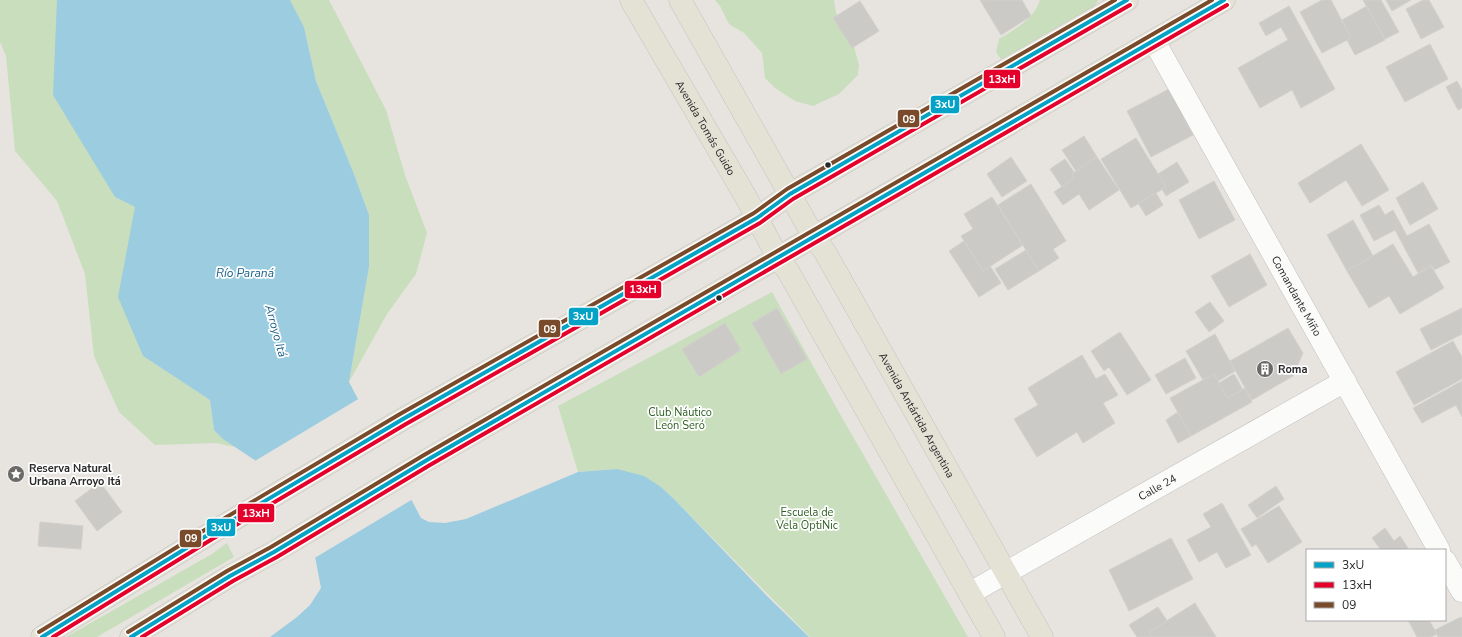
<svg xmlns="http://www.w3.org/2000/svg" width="1462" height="637" font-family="'Nunito Sans',sans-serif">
  <rect width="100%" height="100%" fill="#e7e4e0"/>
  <path fill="#c9debc" d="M0 0H57L59 15 115 197 135 207 138 253 119 297 143 356 210 400 214 430 235 447 216 443 155 445 119 412 94 356 85 274 57 201 15 151 6 56 0 42Z
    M290 0H329L386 110 405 175 427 233 416 274 387 314 349 382 369 267V215L354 174 316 81 304 27Z
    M715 0H834L836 13 850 32 859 65 858 75 839 94 813 106 795 101 775 88 765 78 762 53 744 33 729 24 720 6Z
    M1040 0H1098C1093 17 1027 53 1010 64L1001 59 996 52 999 39C1014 30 1035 18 1040 0Z
    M772 292 836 407 968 637H810L675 500 661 487 617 469 578 472 558 406Z
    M227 543 234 557 97 637H66L212 554Z"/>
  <path fill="#9bcce0" d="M57 0H290L304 27 316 81 354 174 369 215V267L349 382 421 518 429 522 445 523 466 519 578 472 617 469 644 476 661 487 675 500 767 596 809 637H270L297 617 310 605 321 588 314 551 256 461 223 439 214 430 210 400 143 356 118 297 135 207 115 197 53 95Z"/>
  <path fill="#e7e4e0" d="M360 398 413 499 313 559 312 551 253 462Z"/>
  <path fill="#cccac7" stroke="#d2d0cc" d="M980 0H1022L1031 16 1001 35Z
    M1322 0H1331L1351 38 1322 53 1300 12Z
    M1363 0H1381L1399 32 1385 39Z
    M1386 0H1411L1392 11Z
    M1423 0H1429L1444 27 1421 39 1406 9Z
    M860 1 879 31 852 48 833 18Z
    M1289 6 1335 89 1301 108 1292 90 1260 108 1238 68 1288 40 1281 27 1266 36 1259 23Z
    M1367 6 1385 40 1355 55 1347 40 1351 38 1342 20Z
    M1430 44 1448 79 1405 102 1386 67Z
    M1457 81 1462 90V108L1458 110 1446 87Z
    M1169 89 1193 135 1151 157 1127 111Z
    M1084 136 1097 157 1076 171 1062 150Z
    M1136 138 1166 187 1131 208 1101 159Z
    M1361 144 1389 190 1362 206 1346 180 1310 203 1298 183Z
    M1011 157 1027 181 1002 197 987 174Z
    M1097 157 1119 190 1089 210 1079 194 1063 205 1054 192 1074 178 1072 174Z
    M1065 159 1074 172 1072 174 1074 178 1062 187 1050 169Z
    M1177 162 1189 182 1166 196 1162 189 1166 187 1158 174Z
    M1214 181 1235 220 1199 239 1179 200Z
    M1423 182 1438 209 1410 225 1396 198Z
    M1031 184 1066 241 1053 249 1059 258 1039 271 998 205Z
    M1156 193 1163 205 1146 216 1138 203Z
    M992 197 1023 245 983 271 961 236 973 229 964 214Z
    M1379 205 1385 215 1393 210 1407 236 1429 224 1450 262 1434 270 1432 265 1418 273 1395 230 1374 241 1360 215Z
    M1353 220 1373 256 1347 271 1327 235Z
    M964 241 983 271 990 266 1001 283 979 297 949 251Z
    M1393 244 1413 277 1431 266 1444 288 1400 314 1389 296 1369 308 1347 271Z
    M1026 250 1039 271 1008 290 995 269Z
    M1250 254 1267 285 1229 307 1211 276Z
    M1210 302 1224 321 1209 332 1195 312Z
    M777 308 807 359 781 374 752 323Z
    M1462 308V334L1431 350 1420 329Z
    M725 323 741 350 699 377 682 349Z
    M1288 328 1303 353 1293 376 1252 400 1230 361Z
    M1120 332 1151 380 1127 395 1109 367 1104 371 1091 351Z
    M1215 334 1235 371 1218 381 1214 374 1203 380 1186 351Z
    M1453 341 1462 357V379L1414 405 1396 372Z
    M1082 355 1096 379 1105 374 1118 395 1103 403 1115 423 1083 443 1077 432 1037 457 1014 419 1038 405 1028 388Z
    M1185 358 1196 378 1166 394 1155 375Z
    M1214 374 1227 398 1245 388 1252 402 1191 436 1170 398Z
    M1234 374 1243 390 1227 398 1219 383Z
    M1462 381V417L1456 405 1422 423 1413 408Z
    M1178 412 1191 436 1178 443 1166 420Z
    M100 482 122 512 97 531 75 501Z
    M1276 486 1284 499 1257 518 1248 505Z
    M1222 503 1251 555 1226 568 1217 552 1199 562 1187 540 1211 527 1203 514Z
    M1279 506 1302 542 1268 563 1256 544 1252 547 1241 529Z
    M40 522 83 526 81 549 38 546Z
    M1385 528 1394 541 1400 536 1408 548 1405 550H1381L1372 538Z
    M1171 538 1193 579 1129 611 1109 570Z
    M1195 603 1216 637H1152L1149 632Z
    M1158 607 1167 621 1149 632 1152 637H1137L1129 625Z
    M1461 617 1462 619V637H1438L1435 630Z
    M1408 620H1429L1437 634 1431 637H1417Z"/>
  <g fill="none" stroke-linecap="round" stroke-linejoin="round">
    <g stroke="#c1c0bf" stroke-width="23">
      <g id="minor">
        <path id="s1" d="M1154 41 1439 550"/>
        <path d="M1445 561 1462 591"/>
        <path id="s2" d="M970 593 1345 381"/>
      </g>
    </g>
    <g stroke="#c3c3c1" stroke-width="23">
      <g id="major">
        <path id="s3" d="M631 0 747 199 778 258 788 271 994 637"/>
        <path id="s4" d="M680 0 814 237 825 252 1042 637"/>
        <path d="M42 637 206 536 403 419 717 241 757 218 790 194 1127 0"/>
        <path d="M131 637 230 576 274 552 427 460 1224 0"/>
      </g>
    </g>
    <use href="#minor" stroke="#fbfbfa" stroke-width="22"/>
    <use href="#major" stroke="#e4e1d5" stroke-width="22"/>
    <g stroke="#fff" stroke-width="7">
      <path id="bus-1" d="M42 637 206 536 403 419 757 218 790 194 1127 0
        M131 637 230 576 274 552 427 460 1224 0"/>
    </g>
    <g stroke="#fff" stroke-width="7">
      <path id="bus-2" d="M53 637 209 541 406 424 760 223 793 199 1130 5
        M142 637 233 581 277 557 430 465 1227 5"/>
    </g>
    <g stroke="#fff" stroke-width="7">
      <path id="bus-3" d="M39 632 203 531 400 414 754 213 787 189 1115 0
        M128 632 227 571 271 547 424 455 1212 0"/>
    </g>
    <use href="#bus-1" stroke="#02a3c6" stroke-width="4"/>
    <use href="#bus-2" stroke="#e4002b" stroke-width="4"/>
    <use href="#bus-3" stroke="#7a4b2a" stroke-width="4"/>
  </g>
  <defs>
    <g id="building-disc" transform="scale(0.9)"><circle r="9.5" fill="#6c6a69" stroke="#fff"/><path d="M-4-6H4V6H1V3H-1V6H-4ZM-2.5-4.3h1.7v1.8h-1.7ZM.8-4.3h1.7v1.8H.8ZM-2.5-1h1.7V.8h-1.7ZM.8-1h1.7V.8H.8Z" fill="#fff"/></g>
    <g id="sight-disc" transform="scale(0.9)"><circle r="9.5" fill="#6c6a69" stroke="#fff"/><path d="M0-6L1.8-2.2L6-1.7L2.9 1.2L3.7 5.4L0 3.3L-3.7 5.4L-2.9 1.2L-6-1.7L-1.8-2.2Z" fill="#fff"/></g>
  </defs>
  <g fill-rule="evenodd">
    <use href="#building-disc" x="1265" y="369"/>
    <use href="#sight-disc" x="16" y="474"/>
  </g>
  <g fill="#292929" stroke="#fff" stroke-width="1.5">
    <circle cx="828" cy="165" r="3.5"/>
    <circle cx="719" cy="298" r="3.5"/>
  </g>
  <g text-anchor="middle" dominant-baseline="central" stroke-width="3.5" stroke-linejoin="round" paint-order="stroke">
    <g font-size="11" fill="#292929" stroke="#fff">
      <text stroke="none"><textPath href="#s3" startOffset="148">Avenida Tomás Guido</textPath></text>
      <text stroke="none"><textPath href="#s1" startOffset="292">Comandante Miño</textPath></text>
      <text stroke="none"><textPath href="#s4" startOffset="478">Avenida Antártida Argentina</textPath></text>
      <text stroke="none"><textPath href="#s2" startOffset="215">Calle 24</textPath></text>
    </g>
    <g font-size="11" font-weight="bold" fill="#292929" stroke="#fff" text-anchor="start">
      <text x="1278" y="369">Roma</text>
      <text x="29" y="468">Reserva Natural<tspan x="29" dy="13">Urbana Arroyo Itá</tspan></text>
    </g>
    <g font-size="11" fill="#2c5d22" stroke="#fff">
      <text x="680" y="412">Club Náutico<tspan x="680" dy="13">León Seró</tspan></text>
      <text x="807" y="512">Escuela de<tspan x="807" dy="13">Vela OptiNic</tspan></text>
    </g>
    <g font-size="12" font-style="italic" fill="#1c608a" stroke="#fff">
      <text x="245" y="273">Río Paraná</text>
      <text transform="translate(276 331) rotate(75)">Arroyo Itá</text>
    </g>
  </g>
  <g stroke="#fff" stroke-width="1.5">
    <rect x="983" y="69" width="38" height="20" rx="4" fill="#e4002b"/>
    <rect x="930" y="95" width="30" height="19" rx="4" fill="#02a3c6"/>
    <rect x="897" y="109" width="23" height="19" rx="4" fill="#7a4b2a"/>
    <rect x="624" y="280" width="38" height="19" rx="4" fill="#e4002b"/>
    <rect x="568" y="307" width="31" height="19" rx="4" fill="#02a3c6"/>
    <rect x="538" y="319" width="23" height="19" rx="4" fill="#7a4b2a"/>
    <rect x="237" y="503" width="38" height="20" rx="4" fill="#e4002b"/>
    <rect x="206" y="518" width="30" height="19" rx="4" fill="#02a3c6"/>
    <rect x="179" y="529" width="23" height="19" rx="4" fill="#7a4b2a"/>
  </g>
  <g font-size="11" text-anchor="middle" font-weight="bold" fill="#fff">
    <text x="1002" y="83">13xH</text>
    <text x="945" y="108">3xU</text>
    <text x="909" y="123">09</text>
    <text x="643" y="293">13xH</text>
    <text x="583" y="320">3xU</text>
    <text x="550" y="333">09</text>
    <text x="256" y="517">13xH</text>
    <text x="221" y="531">3xU</text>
    <text x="191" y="542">09</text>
  </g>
  <rect x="1306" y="549" width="140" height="72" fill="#ffffff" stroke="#a9a9a9"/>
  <rect x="1314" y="562" width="20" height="6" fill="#02a3c6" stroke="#a9a9a9"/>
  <text x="1342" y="569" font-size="12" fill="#292929">3xU</text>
  <rect x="1314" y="582" width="20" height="6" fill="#e4002b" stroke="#a9a9a9"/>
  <text x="1342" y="589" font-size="12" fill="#292929">13xH</text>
  <rect x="1314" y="602" width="20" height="6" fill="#7a4b2a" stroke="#a9a9a9"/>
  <text x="1342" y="609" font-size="12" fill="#292929">09</text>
</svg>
